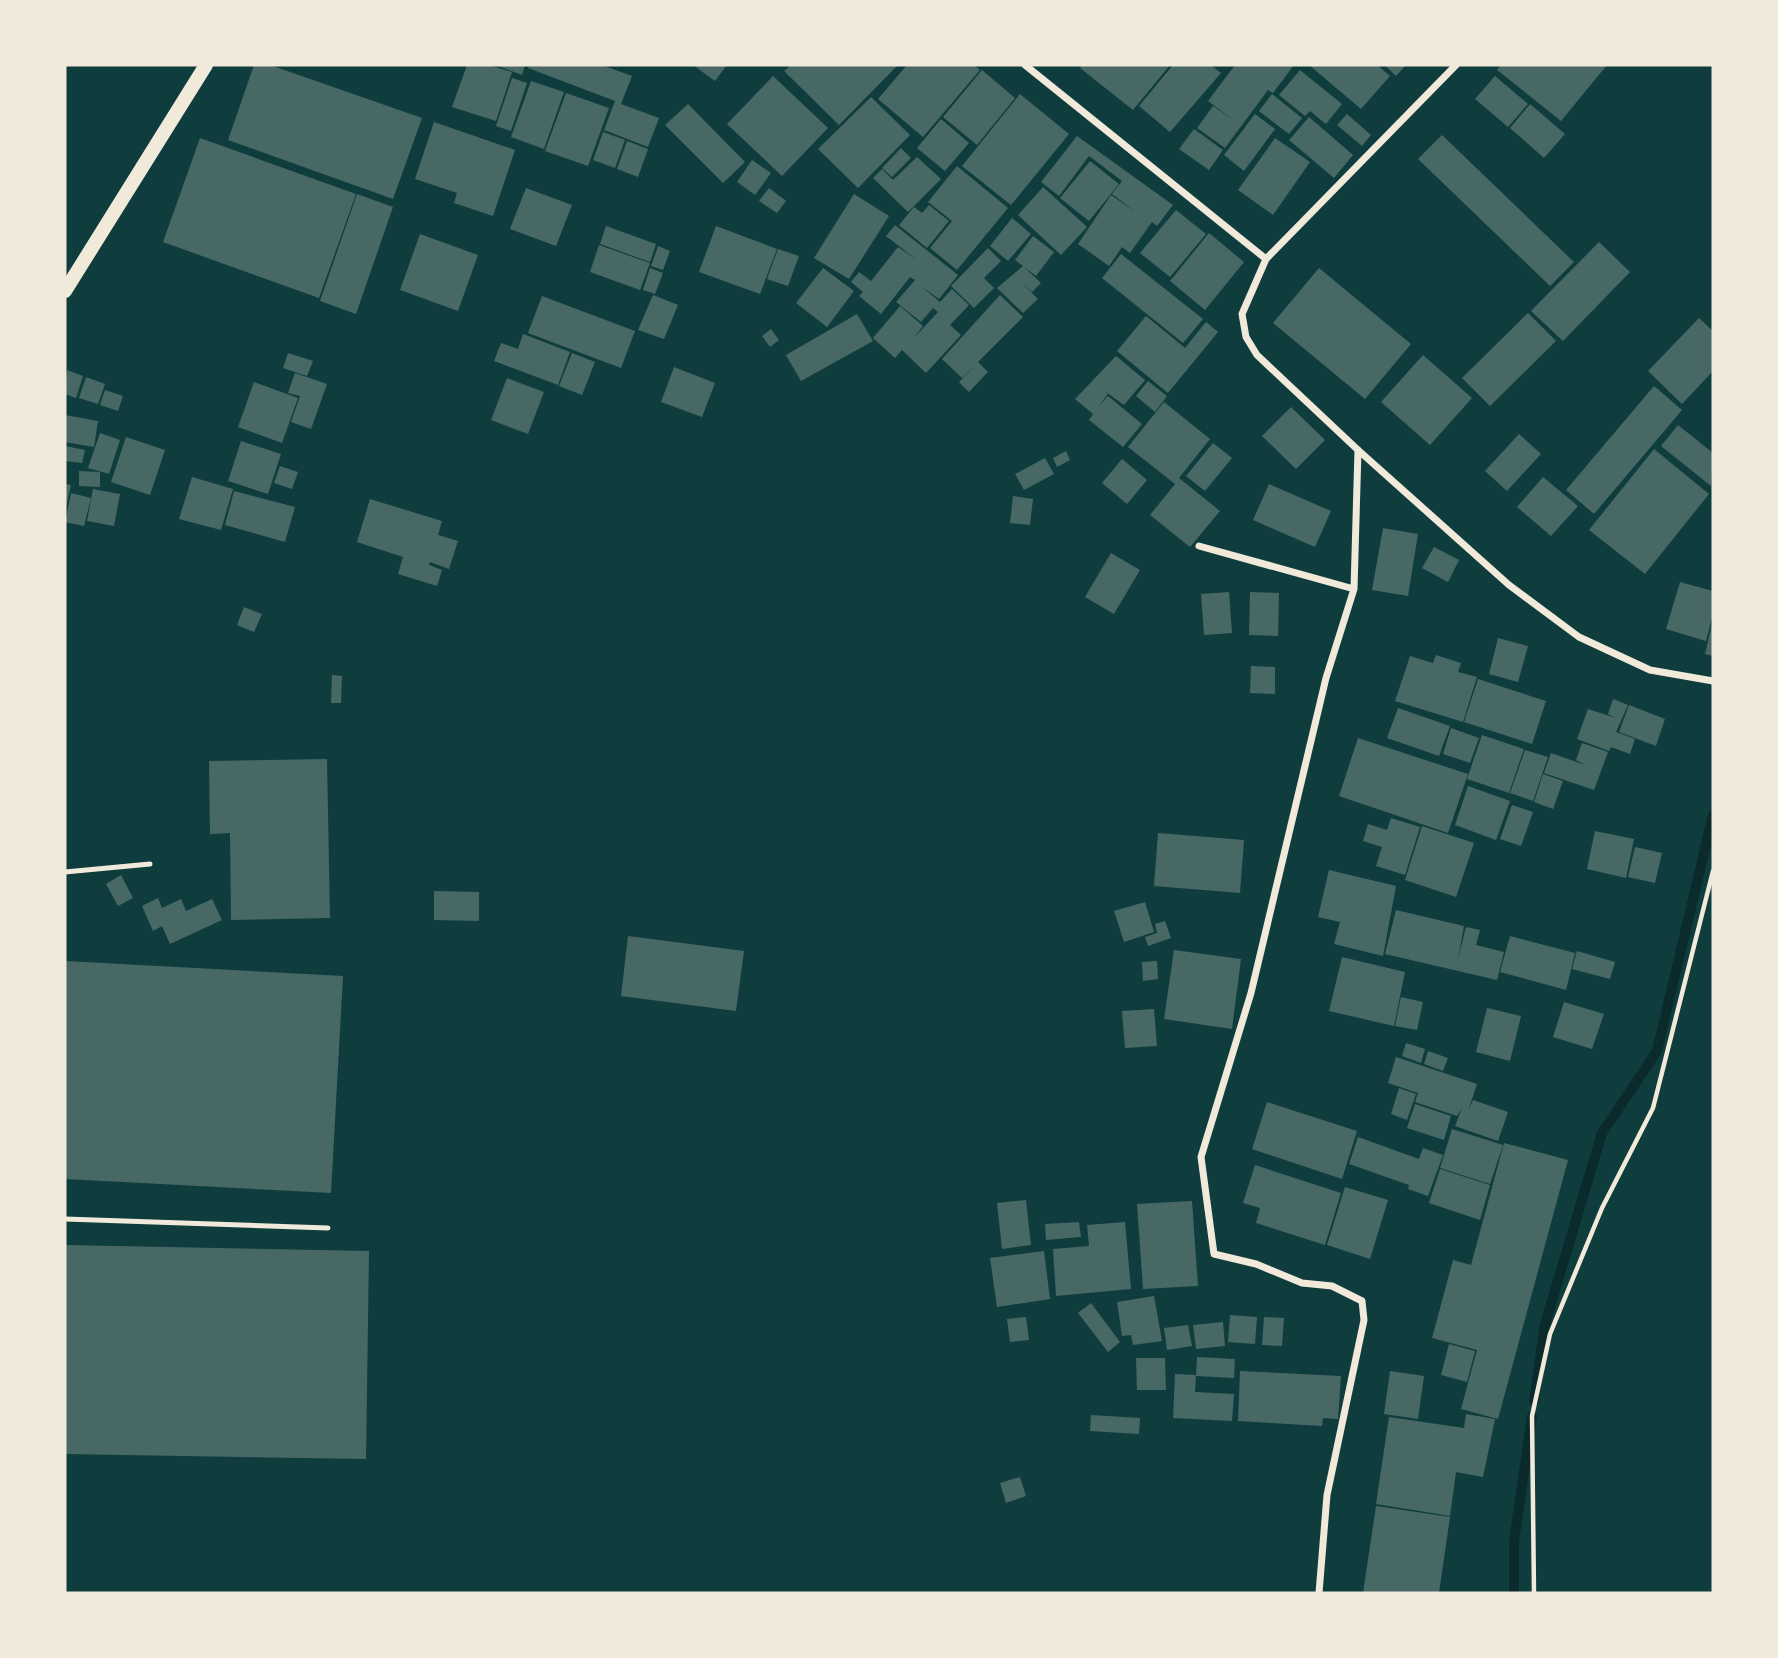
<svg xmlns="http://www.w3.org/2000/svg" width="1778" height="1658" font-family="'Work Sans',sans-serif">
  <rect width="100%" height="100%" fill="#0f3d3e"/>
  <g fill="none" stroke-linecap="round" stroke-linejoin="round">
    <path stroke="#0a2a2b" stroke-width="10" d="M1534 1401 1545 1324 1602 1133 1657 1051 1713 815
      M1514 1593V1541L1532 1416"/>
  </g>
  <path fill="#486865" d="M254 65H270L422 118 393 199 228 140Z
    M467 65H489L512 72 496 121 452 107Z
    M495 65H525L522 75Z
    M529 65H602L632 76 621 104 659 118 648 147 604 130 615 101 528 68Z
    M693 65H727L715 81Z
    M791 65H898L839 125 784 71Z
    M907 65H974L980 70 923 137 878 99Z
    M1083 65H1170L1133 110 1080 68Z
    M1173 65H1211L1221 73 1170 132 1139 106Z
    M1235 65H1294L1273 93 1268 90 1225 148 1197 128 1213 106 1236 122 1208 101Z
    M1309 65H1377L1390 76 1361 109Z
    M1385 65H1406L1396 76Z
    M1501 65H1607L1561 121 1497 70Z
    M982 70 1015 98 977 145 943 117Z
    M1300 70 1342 104 1326 124 1310 111 1305 116 1279 95Z
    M773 76 828 128 782 176 727 124Z
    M1495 76 1528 104 1508 127 1475 99Z
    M512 78 527 83 511 131 496 126Z
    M531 81 564 92 544 149 511 137Z
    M566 93 609 108 588 166 545 151Z
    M1020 94 1069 134 1011 205 962 166Z
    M1272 94 1302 118 1289 134 1259 111Z
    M871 97 910 135 858 188 818 149Z
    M688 104 745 162 723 183 665 125Z
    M1530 104 1565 134 1544 158 1510 128Z
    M1255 114 1275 129 1244 171 1224 155Z
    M1347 114 1371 135 1362 146 1337 125Z
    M1309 117 1353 155 1334 178 1289 140Z
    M941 119 969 143 945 171 917 148Z
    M434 122 515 150 493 216 454 203 457 193 415 179Z
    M1194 129 1223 150 1209 170 1179 149Z
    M603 132 625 140 615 168 593 160Z
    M1442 135 1574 262 1550 286 1418 159Z
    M1077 136 1173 205 1157 226 1152 222 1130 253 1122 247 1109 266 1078 244 1111 195 1136 212 1112 194 1122 181 1089 156 1059 196 1041 182Z
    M200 138 356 194 319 298 163 242Z
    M1275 138 1310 162 1273 215 1238 190Z
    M627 141 648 149 638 177 617 169Z
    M901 148 911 158 892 177 882 168Z
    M917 157 941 179 908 212 873 178 882 169 893 180Z
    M752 160 771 173 755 195 737 182Z
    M1090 161 1119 184 1089 221 1060 198Z
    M957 166 1008 208 957 270 930 248 952 221 928 202Z
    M1043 187 1087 227 1061 255 1018 215Z
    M526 188 572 205 556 246 510 229Z
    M769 188 786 201 777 213 759 201Z
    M357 194 393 207 356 314 320 301Z
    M854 194 889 216 849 279 814 258Z
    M929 205 949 221 927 248 899 225 914 207 922 213Z
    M1176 210 1206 234 1170 277 1140 253Z
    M1012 218 1031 234 1008 261 990 246Z
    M895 225 958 275 939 299 921 286 940 302 952 289 969 305 950 325 961 335 926 373 902 350 895 358 873 338 900 306 923 326 913 339 938 312 933 308 921 322 896 302 915 280 910 277 881 314 859 296 863 292 851 282 859 272 871 281 898 247 917 260 886 236Z
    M606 226 656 244 650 262 600 244Z
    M716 226 777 249 760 294 699 272Z
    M1209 233 1244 262 1205 310 1170 281Z
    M420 234 478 255 458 311 400 290Z
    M1033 236 1054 252 1036 276 1015 260Z
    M1599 242 1630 272 1563 341 1531 311Z
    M599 245 650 263 640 290 590 272Z
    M658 246 670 251 663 270 651 266Z
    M988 248 1001 261 984 278 994 288 974 308 951 286Z
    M778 249 799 256 788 286 767 279Z
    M1121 254 1203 319 1183 343 1102 278Z
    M1023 266 1041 283 1032 292 1021 282 1038 299 1023 313 997 288Z
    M650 268 663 273 655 294 643 290Z
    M823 268 854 291 827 327 796 303Z
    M1319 268 1411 344 1365 399 1273 323Z
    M653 295 678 305 664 339 638 330Z
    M1000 295 1023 317 962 378 942 359Z
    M542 296 635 331 621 368 528 333Z
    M1528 313 1556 341 1490 406 1462 378Z
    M857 314 873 341 801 381 786 355Z
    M1146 316 1185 348 1206 322 1218 332 1168 393 1117 351Z
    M1699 318 1713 331V371L1682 404 1648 371Z
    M771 329 779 340 770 347 762 336Z
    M523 334 570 352 558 385 494 361 501 343 518 349Z
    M288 353 313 361 307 376 283 368Z
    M572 353 595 362 582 395 559 386Z
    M1423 355 1472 398 1430 445 1381 402Z
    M1116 356 1145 380 1124 405 1103 390 1108 394 1098 407 1108 396 1142 424 1123 447 1089 420 1093 414 1075 399Z
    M978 362 988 372 969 392 959 382Z
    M674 367 715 383 702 417 661 402Z
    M67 370 83 376 76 398 65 394Z
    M295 373 327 384 311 429 291 422 300 396 288 393Z
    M86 377 105 384 98 404 79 398Z
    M507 378 544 392 528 434 491 420Z
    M1148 381 1167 396 1155 412 1136 396Z
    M254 382 298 398 282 443 238 427Z
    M1654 386 1682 410 1594 514 1566 490Z
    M105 390 123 396 118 411 100 405Z
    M1164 402 1210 439 1179 478 1220 511 1190 547 1150 515 1175 484 1128 447Z
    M1291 407 1325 440 1296 469 1262 436Z
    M65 415 98 421 94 447 65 442Z
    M1678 425 1713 453 1711 486 1661 446Z
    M100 433 120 440 109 474 88 468Z
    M1519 434 1541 454 1507 491 1485 471Z
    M126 437 165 450 150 495 111 482Z
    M241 441 281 454 268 494 228 481Z
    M1213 443 1232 458 1205 491 1186 476Z
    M65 446 85 450 82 463 65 461Z
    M1654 449 1709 494 1645 574 1589 530Z
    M1066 451 1070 460 1057 467 1053 458Z
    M1045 458 1054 474 1024 490 1015 474Z
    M1122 459 1147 480 1127 504 1102 483Z
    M280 466 298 472 292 489 274 483Z
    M79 471 100 472V487L79 486Z
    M192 477 233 489 221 530 179 519Z
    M1543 477 1578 506 1551 536 1517 507Z
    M65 484 71 485 66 508H65Z
    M1269 484 1331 511 1315 547 1253 520Z
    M93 489 120 494 114 526 87 521Z
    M234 491 295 507 285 542 225 525Z
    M71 493 91 498 84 526 65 522Z
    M1013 496 1033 499 1030 525 1010 523Z
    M370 499 442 521 438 535 458 541 449 569 430 562 429 565 442 570 437 586 398 574 403 557 357 542Z
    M1383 528 1418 534 1408 596 1372 590Z
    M1434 547 1459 560 1448 582 1422 568Z
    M1111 553 1140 570 1114 614 1085 597Z
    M1680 582 1713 591V614L1706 641 1666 629Z
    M1229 592 1232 633 1204 635 1201 594Z
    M1250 592 1279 593 1278 636 1249 635Z
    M244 607 262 614 254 632 237 625Z
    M1712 624H1713V656L1705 654Z
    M1498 638 1528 646 1518 682 1489 674Z
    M1436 655 1461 663 1458 672 1477 677 1463 722 1395 701 1410 656 1433 663Z
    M1251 666 1275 667V694L1250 693Z
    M332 675 342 676 341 703H331Z
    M1478 679 1546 701 1532 744 1464 722Z
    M1613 699 1628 705 1616 732 1635 739 1630 754 1611 747 1609 751 1577 739 1588 709 1616 718 1608 714Z
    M1629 705 1665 719 1656 746 1619 732Z
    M1398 708 1450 726 1439 756 1387 738Z
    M1451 728 1479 738 1470 763 1443 754Z
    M1482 735 1524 749 1509 793 1467 779Z
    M1358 738 1468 774 1448 833 1339 796Z
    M1582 743 1608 752 1594 790 1544 773 1551 753 1585 765 1576 760Z
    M1525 750 1548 757 1533 801 1510 793Z
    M327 759 330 918 231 920 230 833 210 834 209 761Z
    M1543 774 1563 781 1553 809 1534 802Z
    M1468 786 1510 801 1496 840 1455 825Z
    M1512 805 1533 812 1521 846 1500 839Z
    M1391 818 1420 827 1405 875 1376 866 1382 847 1363 841 1368 824 1387 830Z
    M1422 826 1474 843 1456 897 1405 880Z
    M1595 831 1634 839 1626 878 1587 869Z
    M1158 833 1244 840 1240 893 1154 886Z
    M1635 847 1662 853 1655 883 1628 877Z
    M1329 870 1396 886 1383 956 1334 944 1340 922 1318 917Z
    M121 875 133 898 118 906 106 884Z
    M434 891 479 892V921L434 920Z
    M158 898 162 908 181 899 186 911 212 899 222 920 170 944 162 926 153 931 142 906Z
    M1145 902 1154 932 1124 942 1114 911Z
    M1396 910 1464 926 1458 959 1466 927 1480 930 1476 945 1504 952 1497 980 1385 954Z
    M1165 921 1171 938 1148 946 1145 937 1157 933 1155 924Z
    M628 936 744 951 736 1011 621 996Z
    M1510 936 1575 953 1566 990 1500 972Z
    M1174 950 1241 959 1232 1029 1164 1019Z
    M1577 951 1615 962 1610 979 1572 969Z
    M1342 957 1405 972 1394 1026 1329 1011Z
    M65 961 343 976 331 1193 65 1179Z
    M1157 961 1158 979 1143 981 1142 962Z
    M1401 997 1423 1002 1417 1030 1395 1026Z
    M1564 1002 1604 1014 1592 1049 1553 1037Z
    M1487 1008 1521 1016 1510 1061 1476 1052Z
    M1154 1009 1157 1046 1125 1048 1122 1011Z
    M1406 1043 1425 1049 1421 1063 1402 1056Z
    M1428 1051 1448 1058 1443 1071 1424 1064Z
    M1396 1057 1477 1084 1468 1111 1473 1100 1508 1112 1498 1141 1455 1126 1462 1108 1457 1116 1415 1102 1418 1093 1388 1083Z
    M1399 1088 1416 1094 1407 1120 1391 1114Z
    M1267 1102 1357 1131 1342 1179 1252 1149Z
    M1415 1104 1451 1116 1444 1140 1407 1128Z
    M1452 1129 1503 1145 1490 1184 1440 1168Z
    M1358 1137 1419 1159 1423 1148 1443 1155 1428 1196 1408 1189 1409 1185 1349 1164Z
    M1504 1143 1568 1160 1498 1419 1461 1409 1477 1350 1432 1338 1453 1260 1471 1265Z
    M1255 1165 1341 1193 1325 1245 1256 1223 1260 1208 1243 1203Z
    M1440 1169 1490 1185 1480 1220 1429 1203Z
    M1345 1187 1388 1200 1370 1259 1327 1245Z
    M1026 1200 1031 1245 1002 1249 997 1203Z
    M1192 1201 1198 1286 1143 1289 1137 1204Z
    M1079 1222 1081 1237 1046 1240 1045 1224Z
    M1125 1222 1131 1289 1056 1296 1053 1249 1089 1246 1087 1225Z
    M65 1245 369 1251 366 1459 65 1454Z
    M1044 1251 1050 1299 997 1307 990 1258Z
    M1154 1296 1162 1341 1133 1345 1131 1335 1122 1336 1117 1302Z
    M1091 1303 1120 1342 1108 1352 1078 1313Z
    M1230 1315 1257 1317 1255 1344 1228 1342Z
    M1026 1317 1029 1340 1010 1342 1007 1319Z
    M1264 1317 1284 1318 1282 1346 1262 1345Z
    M1223 1322 1225 1346 1196 1349 1193 1325Z
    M1188 1325 1192 1346 1167 1350 1164 1328Z
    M1449 1344 1475 1351 1467 1382 1441 1375Z
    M1197 1357 1235 1359 1234 1378 1196 1376Z
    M1136 1358H1165L1166 1390H1137Z
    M1240 1371 1341 1376 1338 1419 1323 1418 1322 1426 1238 1421Z
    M1390 1371 1424 1376 1418 1419 1384 1414Z
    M1175 1374 1196 1375 1195 1392 1234 1394 1232 1421 1173 1418Z
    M1466 1414 1495 1419 1483 1477 1456 1472 1450 1516 1376 1504 1389 1417 1464 1428Z
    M1091 1415 1140 1418 1139 1434 1090 1431Z
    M1020 1477 1026 1496 1006 1503 1000 1483Z
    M1376 1506 1450 1517 1439 1593H1363Z"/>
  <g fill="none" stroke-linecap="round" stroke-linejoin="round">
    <path stroke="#f1e9da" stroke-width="4.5" d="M1534 1593 1532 1416 1550 1334 1602 1208 1653 1108 1713 871"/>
    <path stroke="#f1e9da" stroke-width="5" d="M65 872 150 864
      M65 1219 328 1228"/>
    <path stroke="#f1e9da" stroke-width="7" d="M1025 65 1266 259
      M1456 65 1266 259 1242 314 1246 337 1257 355 1358 450 1509 585 1579 637 1650 670 1713 681
      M1199 546 1354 589
      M1319 1593 1327 1495 1364 1320 1362 1301 1332 1286 1302 1283 1256 1264 1214 1254 1201 1157 1251 993 1326 678 1354 589 1358 450"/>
    <path stroke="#f1e9da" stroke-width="14" d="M65 291 206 65"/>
  </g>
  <rect width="1778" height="1658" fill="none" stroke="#f1e9da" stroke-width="133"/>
</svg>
